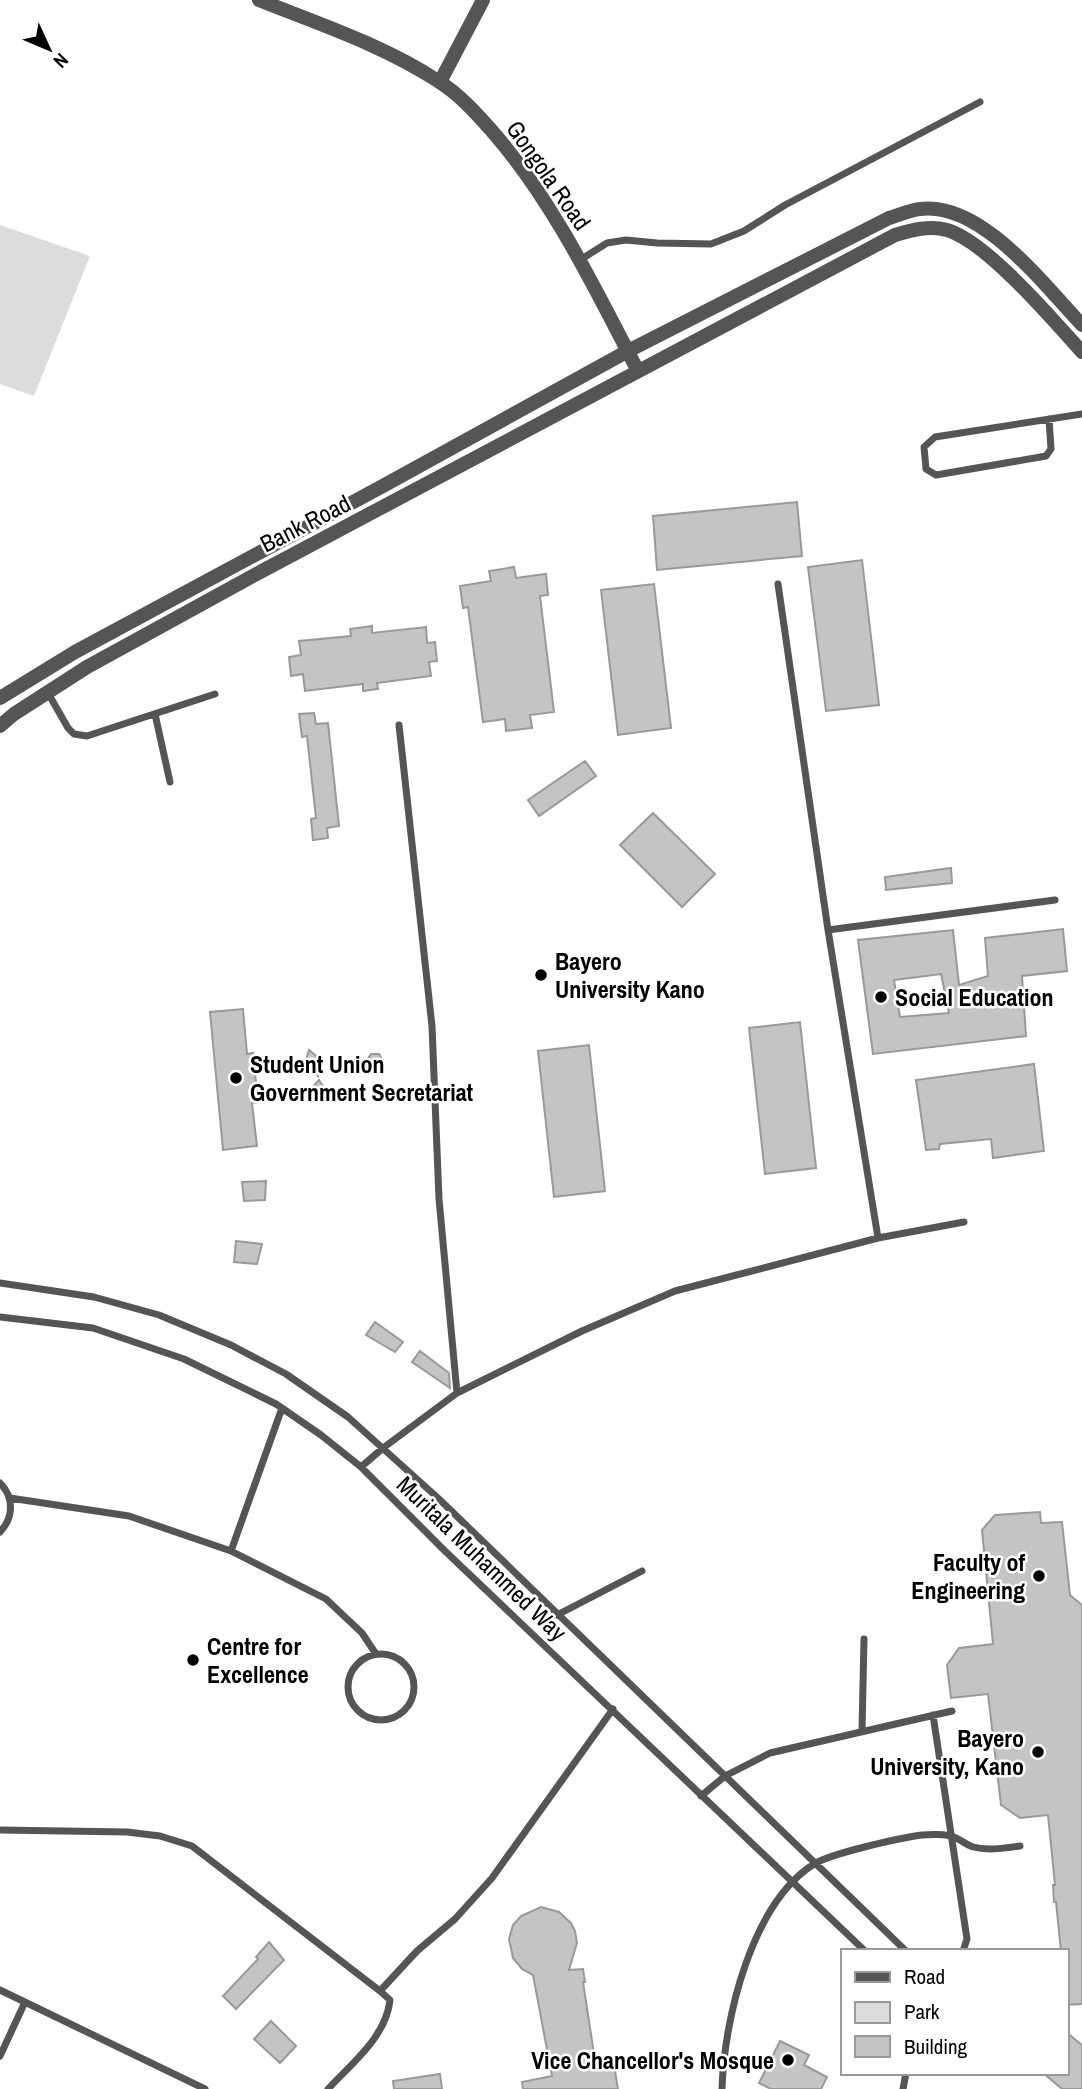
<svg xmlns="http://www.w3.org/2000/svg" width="1082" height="2089" font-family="'Archivo Narrow',sans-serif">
  <rect width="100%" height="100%" fill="#fff"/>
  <path fill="#dcdcdc" d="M0 225 90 256 34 396 0 384Z"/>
  <path fill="#c4c4c4" stroke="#999" stroke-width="2" fill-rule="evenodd" d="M797 502 802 556 657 570 653 516Z
    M862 560 879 705 826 711 808 567Z
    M514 567 516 578 546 574 548 595 540 596 554 712 530 715 532 728 506 731 505 719 483 722 468 607 463 608 460 586 491 581 489 571Z
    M654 584 671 728 618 735 601 590Z
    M372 626V633L426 627 427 643 435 642 437 661 429 662 431 676 377 683 378 689 363 691V684L305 691 303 674 291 676 289 657 301 655 299 641 351 636 350 629Z
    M314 713 316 724 328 723 339 826 327 828 328 838 313 840 311 819 316 818 307 736 302 737 299 714Z
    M585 761 596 776 539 816 528 800Z
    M653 813 715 874 682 907 620 845Z
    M951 868 952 883 886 890 885 877Z
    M1063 929 1067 971 1022 976 1026 1036 873 1054 858 940 953 930 959 985 988 976 985 938ZM941 974 949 1013 900 1017 894 980Z
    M243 1009 247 1054 253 1053 258 1102 252 1103 257 1146 223 1150 210 1012Z
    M800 1022 816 1168 765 1174 749 1028Z
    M589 1045 605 1191 554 1197 538 1051Z
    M309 1050 320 1059 318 1076 305 1063Z
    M371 1054H379L383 1061 377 1071 365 1063Z
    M1034 1064 1044 1151 993 1158 991 1139 940 1144 939 1149 926 1150 916 1080Z
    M319 1080 327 1092 324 1099 315 1100 311 1094V1089Z
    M266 1181 265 1200 244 1201 242 1182Z
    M236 1241 262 1244 257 1264 234 1262Z
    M375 1322 403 1342 395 1352 366 1335Z
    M420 1351 449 1373 450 1388 412 1362Z
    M1040 1512 1041 1523 1062 1522 1070 1595 1082 1605V2004L1066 2005V1951H1061L1056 1902H1054L1053 1885H1055L1048 1815 1020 1818 1001 1805 988 1694 951 1698 947 1665 959 1648 993 1644 982 1530 995 1515Z
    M541 1907 559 1912 571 1923 575 1931 577 1943 569 1970 583 1969 585 1982H583L596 2067 614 2065 618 2089H523L522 2082 552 2076 533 1975 522 1969 513 1958 509 1939 513 1925 521 1916Z
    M269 1942 284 1960 236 2009 223 1996 258 1959 256 1957Z
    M271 2021 296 2046 280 2063 254 2039Z
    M1066 2032 1082 2045V2089H1062L1043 2073H1066Z
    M780 2041 809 2055 804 2065 827 2077 821 2089H771L759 2083Z
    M440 2074 442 2089H394L393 2081Z"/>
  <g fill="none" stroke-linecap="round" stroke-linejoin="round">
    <path stroke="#555" stroke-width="7" d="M580 260 607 243 626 240 657 243 711 244 744 231 785 205 980 102
      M1049 419 1051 449 1046 456 936 475 926 469 924 447 935 437 1082 414
      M778 584 828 930 878 1238
      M48 693 68 728 74 734 87 736 215 694
      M155 714 170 782
      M399 725 432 1026 439 1199 457 1393
      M828 930 1055 900
      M0 1283 94 1297 159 1315 231 1345 286 1374 348 1417 439 1499 906 1951
      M0 1317 93 1328 184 1359 276 1404 321 1435 361 1467 446 1552 865 1951
      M361 1467 383 1448 457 1393 582 1331 675 1291 878 1238 964 1222
      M0 1483C14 1497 14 1517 0 1532
      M10 1498 129 1516 231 1551 326 1599 362 1633 376 1654
      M231 1551 282 1408
      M557 1615 642 1571
      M348 1687a33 33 0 1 1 66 0a33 33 0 1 1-66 0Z
      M933 1715 967 1939 963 1951
      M862 1731 864 1639
      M701 1796 725 1776 770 1753 952 1711
      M0 1830 127 1832 160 1836 192 1846 380 1991 390 2000C386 2037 352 2063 328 2089
      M0 1990 205 2089
      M380 1991 417 1951 455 1919 492 1878 613 1709
      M0 2056 25 2002
      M722 2089C724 2020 751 1904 814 1864 832 1853 900 1838 922 1835 931 1834 946 1834 954 1837 960 1839 966 1845 973 1847 988 1851 1005 1848 1020 1846
      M903 2089 906 2073"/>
    <path stroke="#555" stroke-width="14" d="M259 0C319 24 383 45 438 81 459 94 476 113 492 131 554 202 595 289 638 371
      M440 82 483 0
      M0 698 75 652 381 487 628 351 889 218C899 215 910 210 920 209 981 201 1044 285 1082 325
      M0 726 14 714 87 667 262 571 895 235C911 230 930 225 947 230 986 241 1054 321 1082 352"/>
  </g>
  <g fill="#000" stroke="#fff" stroke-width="2.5">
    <circle cx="541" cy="975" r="7"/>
    <circle cx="881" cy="997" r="7"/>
    <circle cx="236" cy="1078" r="7"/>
    <circle cx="1039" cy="1576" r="7"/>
    <circle cx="193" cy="1660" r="7"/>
    <circle cx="1038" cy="1752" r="7"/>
    <circle cx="788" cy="2060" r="7"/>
  </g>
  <g text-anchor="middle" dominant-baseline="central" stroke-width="5" stroke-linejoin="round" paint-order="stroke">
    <g font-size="24" fill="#000" stroke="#fff">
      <text transform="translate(549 175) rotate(55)">Gongola Road</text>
      <text transform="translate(305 523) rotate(-27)">Bank Road</text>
      <text transform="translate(482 1558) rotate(44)">Muritala Muhammed Way</text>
    </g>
    <g font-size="24" font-weight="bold" fill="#000" stroke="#fff" text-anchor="start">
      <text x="555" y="961">Bayero<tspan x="555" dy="28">University Kano</tspan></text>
      <text x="895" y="997">Social Education</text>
      <text x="250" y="1064">Student Union<tspan x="250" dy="28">Government Secretariat</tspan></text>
      <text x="1025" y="1562" text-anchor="end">Faculty of<tspan x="1025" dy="28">Engineering</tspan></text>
      <text x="207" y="1646">Centre for<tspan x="207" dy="28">Excellence</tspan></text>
      <text x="1024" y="1738" text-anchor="end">Bayero<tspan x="1024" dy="28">University, Kano</tspan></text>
      <text x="774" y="2060" text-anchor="end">Vice Chancellor's Mosque</text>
    </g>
  </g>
  <rect x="841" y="1949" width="228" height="126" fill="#ffffff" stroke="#999999" stroke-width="2"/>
  <rect x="855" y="1972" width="35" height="10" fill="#555555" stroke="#999999" stroke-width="2"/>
  <text x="904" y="1984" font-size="21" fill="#000000">Road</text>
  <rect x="855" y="2002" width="35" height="21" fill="#dcdcdc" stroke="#999999" stroke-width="2"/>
  <text x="904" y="2019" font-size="21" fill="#000000">Park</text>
  <rect x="855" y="2036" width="35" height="21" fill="#c4c4c4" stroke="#999999" stroke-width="2"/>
  <text x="904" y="2054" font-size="21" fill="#000000">Building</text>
  <g transform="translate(49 49) rotate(134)" stroke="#ffffff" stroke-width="5" paint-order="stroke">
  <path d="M0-5L12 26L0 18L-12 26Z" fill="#000000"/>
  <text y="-10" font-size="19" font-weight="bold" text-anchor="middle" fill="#000000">N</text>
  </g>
</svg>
